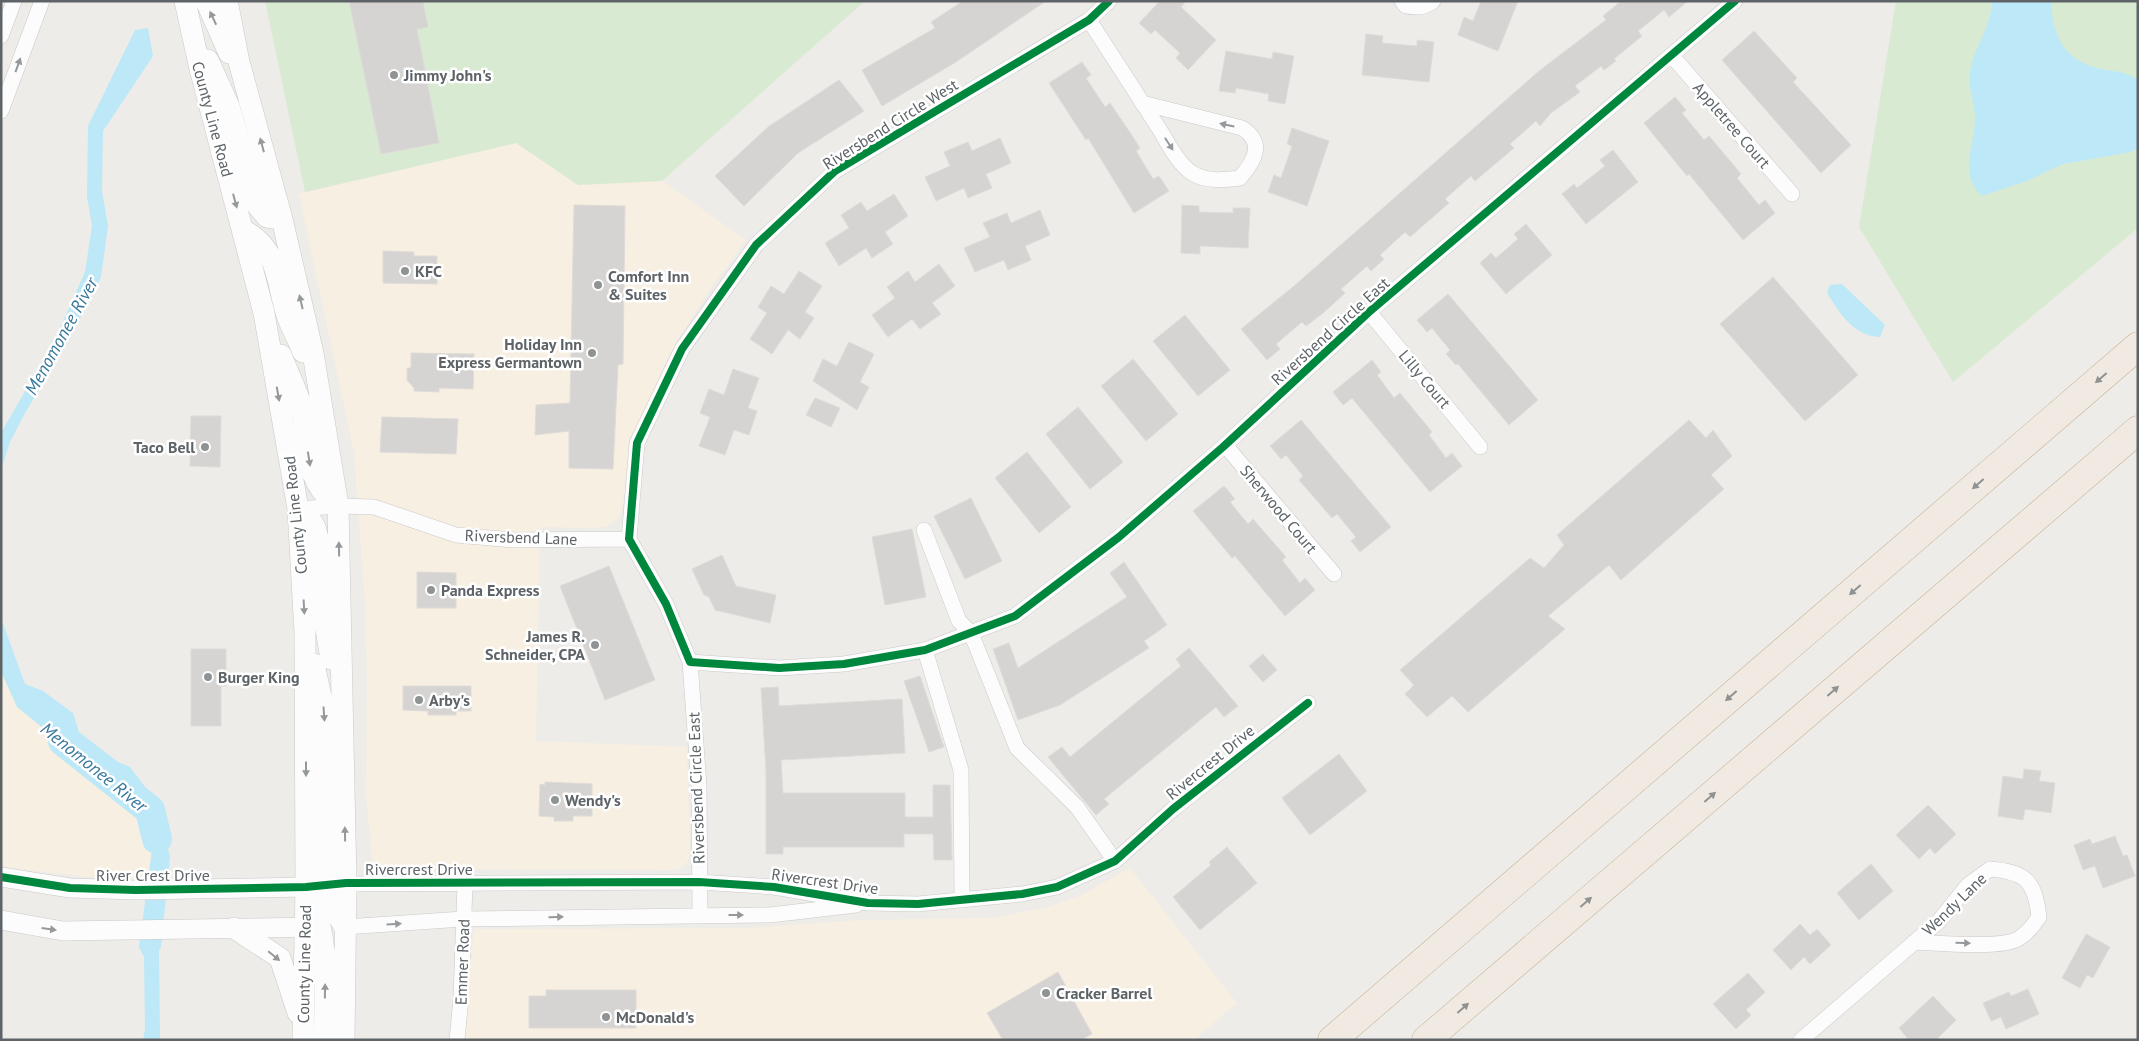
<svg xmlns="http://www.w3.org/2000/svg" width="2139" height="1041" font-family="'PT Sans',sans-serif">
  <rect width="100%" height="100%" fill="#eeece8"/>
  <path fill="#f7efe1" d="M516 143 578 185 662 181 746 240 707 294 679 338 664 366 637 430 631 452 622 510 618 518 607 526 595 528 540 527 536 741 687 747 690 852 688 861 681 868 672 870 408 869 382 868 375 866 372 861 366 794 367 683 365 602 354 453 299 194Z
    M1 671 17 707 85 762 120 779 139 798 150 829 152 850 148 880 99 878 1 867Z
    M1130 868 1237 1003 1194 1040H465L473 934 476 929 748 928 862 920 992 918 1048 907 1080 896Z"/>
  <path fill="#d9ead3" d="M265 1H865L662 181 578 185 516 143 305 192Z
    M1896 1H2138V228L1953 382 1859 227Z"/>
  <path fill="#bce8f8" d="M1992 1H2051C2052 37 2065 61 2101 69 2116 72 2126 71 2138 80V148L2131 152 2063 164 2024 182 1982 196C1957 174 1976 143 1975 116 1974 99 1966 84 1971 67 1976 45 1992 23 1992 1Z
    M148 28 153 56 103 131 102 191 108 226 101 277 67 344 25 413 10 442 1 470V433L55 339 85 272 92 226 87 197 88 126 135 30Z
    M1842 284 1885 325 1880 337C1854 336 1840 314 1827 293L1830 285Z
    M1 618 25 684 43 691 73 713 79 732 118 762 130 767 155 800 157 814 170 856 161 947 159 951 160 1040H143L145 1029 144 957 139 947 152 850 150 829 139 798 120 779 85 762 17 707 1 671Z"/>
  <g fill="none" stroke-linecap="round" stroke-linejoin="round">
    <path stroke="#bce8f8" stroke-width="30" d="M63 741 150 810 157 839"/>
  </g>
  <path fill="#d6d4d2" stroke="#dedbd8" d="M349 1H423L428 27 417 29 439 143 381 154Z
    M963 1H1046L956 62 882 106 862 70 935 28 931 22Z
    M1160 1H1186L1181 7 1216 40 1188 70 1176 58 1180 53 1155 30 1151 34 1139 23Z
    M1481 1H1518L1498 51 1458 35 1464 17 1473 21Z
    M1621 1H1688L1669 17 1664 10 1638 31 1642 36 1614 59 1616 61 1604 70 1601 66 1575 86 1580 92 1551 113 1540 126 1536 121 1510 144 1514 148 1475 181 1471 176 1445 199 1449 203 1410 237 1405 232 1380 255 1384 259 1371 271 1367 266 1341 289 1345 293 1322 314 1306 326 1302 322 1276 344 1280 349 1267 360 1241 329 1294 286 1539 71 1606 20 1603 16Z
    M1754 31 1797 78 1793 82 1851 145 1821 173 1722 60Z
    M1366 34 1383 36 1382 43 1417 46V40L1434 42 1429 82 1362 75Z
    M1226 51 1272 59 1273 52 1294 56 1285 104 1268 101 1269 94 1236 88 1235 93 1219 91Z
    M1082 62 1091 75 1086 78 1105 107 1110 103 1131 134 1140 148 1136 151 1153 179 1159 176 1169 191 1134 213 1088 138 1086 140 1049 83Z
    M839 80 864 111 798 153 744 206 715 176 768 127Z
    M1675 97 1686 110 1682 113 1704 140 1709 136 1731 162 1741 174 1737 178 1759 205 1765 200 1775 213 1743 240 1689 174 1687 176 1644 123Z
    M1292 128 1329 141 1307 206 1268 192 1274 175 1281 178 1292 146 1287 144Z
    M1000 138 1011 163 986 174 992 188 968 198 964 188 936 201 925 177 950 166 944 152 968 142 972 151Z
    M1613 150 1638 182 1586 224 1562 194 1574 184 1577 188 1605 166 1600 160Z
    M894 194 908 216 885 232 893 244 872 258 866 248 839 266 825 243 849 228 841 215 861 202 867 211Z
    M574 205 625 206 623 364 618 365 613 469 569 468V431L535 435 536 405 570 403Z
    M1182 205 1199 206V212L1233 213V208H1250L1248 248 1200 246V254L1181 253Z
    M1040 210 1050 235 1025 246 1031 260 1008 270 1004 260 975 272 964 248 990 237 983 223 1007 213 1011 223Z
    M1526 224 1552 255 1506 294 1480 263 1491 253 1496 258 1518 239 1514 234Z
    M383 251 414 252V256H437V284L383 283Z
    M939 264 955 286 932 303 941 314 920 329 912 319 888 337 872 315 895 298 887 287 908 271 915 282Z
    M799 271 822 286 805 312 814 318 800 339 788 330 772 354 750 339 767 313 758 307 771 286 784 294Z
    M1773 277 1858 375 1805 421 1720 324Z
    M1448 294 1538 400 1509 425 1458 364 1456 365 1446 354 1450 350 1432 328 1427 332 1417 320Z
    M1185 315 1230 370 1198 396 1153 341Z
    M849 342 874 354 860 382 869 387 857 410 813 381 823 359 837 366Z
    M411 353 474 354 473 389 439 388V392L414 391V388L407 380V368H411Z
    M1133 359 1178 414 1146 441 1101 386Z
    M1372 360 1381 372 1377 375 1394 398 1400 393 1432 432 1429 435 1446 458 1452 453 1462 466 1430 492 1352 398 1343 405 1333 392Z
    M733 369 759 378 748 408 757 411 749 435 734 430 725 455 699 446 710 417 700 413 709 389 724 395Z
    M815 398 840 408 831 427 806 415Z
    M1078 407 1123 462 1090 489 1046 434Z
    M191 416H221L220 467 190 466Z
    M382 417 458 419 456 454 380 452Z
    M1301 420 1391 527 1360 552 1351 541 1356 537 1337 514 1332 518 1299 480 1303 476 1286 455 1281 459 1270 446Z
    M1689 420 1706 438 1713 430 1732 456 1711 475 1724 489 1621 580 1609 565 1548 616 1565 629 1468 712 1452 696 1427 717 1405 694 1414 685 1400 670 1530 558 1544 568 1564 545 1557 535Z
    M1027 452 1071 507 1039 533 995 478Z
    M1224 486 1235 499 1230 502 1248 524 1253 519 1286 557 1282 560 1300 583 1305 578 1315 590 1285 616 1235 556 1232 558 1193 511Z
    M971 498 1002 561 965 579 934 516Z
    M912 529 926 597 885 605 872 537Z
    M722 555 736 586 776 595 770 623 715 610 709 597 704 595 692 569Z
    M1124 562 1167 625 1144 641 1149 648 1060 705 1018 720 993 649 1009 643 1018 668 1127 597 1110 573Z
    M609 566 655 680 605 700 560 586Z
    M417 572 456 573V608H417Z
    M1189 648 1238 706 1224 717 1216 707 1104 799 1109 804 1096 815 1048 757 1062 747 1070 757 1181 666 1176 659Z
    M191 649H226V686H221V726H191Z
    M1263 654 1277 670 1263 682 1249 666Z
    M920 676 944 747 929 752 904 681Z
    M403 686H471V711H456V715H428V711L403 710Z
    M778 687 779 706 902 699 905 753 781 760 783 793H905V817H933V785H950L952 860H934L933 834H904V847H783V854H766V771L761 688Z
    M1339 754 1367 791 1310 835 1282 798Z
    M2024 769 2041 771 2039 781 2055 783 2051 813 2025 809 2023 820 1998 816 2003 776 2023 779Z
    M545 782 592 784V816H573V821H554V817L539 816 540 784 545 785Z
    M1928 805 1956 834 1935 854 1930 848 1919 859 1896 835Z
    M2115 836 2123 856 2127 855 2135 876 2103 888 2095 866 2083 870 2074 845 2090 839 2092 844Z
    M1227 847 1257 883 1200 930 1173 897 1211 865 1209 862Z
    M1871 864 1893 891 1859 920 1837 893Z
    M1800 924 1810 935 1817 929 1831 945 1810 964 1804 957 1791 970 1773 950Z
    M2086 934 2110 947 2093 978 2087 975 2080 988 2062 978Z
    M1058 972 1092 1034 1081 1040H1003L987 1013Z
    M1748 973 1765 992 1746 1010 1751 1015 1736 1029 1713 1004Z
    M2028 989 2039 1014 2006 1029 2001 1017 1991 1021 1983 1003 2009 992 2011 996Z
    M546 990H636V1028H529V996H546Z
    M1933 996 1956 1020 1936 1040H1909L1899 1028Z"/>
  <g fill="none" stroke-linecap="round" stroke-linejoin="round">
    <g stroke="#c9c9c9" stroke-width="16">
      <path id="minor" d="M1109 1 1089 20 835 171 756 245 682 349 637 443 629 539 666 604 690 662 779 668 844 664 925 650 1015 616 1119 537 1223 447 1369 312 1735 1
        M1402 1 1406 6C1416 8 1425 8 1433 1
        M1089 20C1112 56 1135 91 1158 127 1167 141 1177 163 1192 173 1207 182 1224 180 1240 178 1255 160 1265 143 1242 128L1142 103
        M1 36 14 1
        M1672 56 1792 194
        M1 111 42 1
        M1369 312 1480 447
        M1225 445 1334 574
        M298 509 338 506 374 507 456 535 514 540 629 539
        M924 530 959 621 971 633 1017 748 1077 807 1115 861
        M925 650 961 770 962 900
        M690 662 699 786 700 915
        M337 884 699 882 774 887 868 903 918 904 1022 894 1057 887 1115 861 1173 809 1308 703
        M345 927 463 919 770 915 856 905
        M457 1040 461 998 465 884
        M1801 1040 1939 921 1968 885 1990 869C2026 872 2035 881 2039 917 2033 926 2027 934 2018 939 2000 949 1936 943 1914 942"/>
    </g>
    <g stroke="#c9c9c9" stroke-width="20">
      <path id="tertiary" d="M1 877 70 888 136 890 306 887
        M1 920 63 931 319 927"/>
    </g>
    <g stroke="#c9c9c9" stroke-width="22">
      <path id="secondary" d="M185 1 200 69 264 313 298 509 305 633 306 887 303 1040
        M206 1 229 53
        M227 1 239 62 282 219 313 353 338 506 346 883 344 1040
        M208 60 229 106 257 205 267 217 282 219
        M243 230C278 248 276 278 286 312 290 326 298 339 303 352
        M281 355C287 371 296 388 301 405 311 444 301 480 338 506
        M298 509 308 516 315 527 320 545 325 623 331 659
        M314 664 323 706 325 729V885L332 906 344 926
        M308 891C331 938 325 989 324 1040
        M234 928 280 958 298 1013"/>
    </g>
    <g stroke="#c6b094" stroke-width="29">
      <path id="motorway" d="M1332 1040 2138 346
        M1426 1040 2138 430"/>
    </g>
    <use href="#minor" stroke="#fcfcfc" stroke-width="15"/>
    <use href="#tertiary" stroke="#fcfcfc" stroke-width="19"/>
    <use href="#secondary" stroke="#fcfcfc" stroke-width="21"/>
    <use href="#motorway" stroke="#f0eae2" stroke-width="28"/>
    <g stroke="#fff" stroke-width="11">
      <path id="cycleway" d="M1109 1 1089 20 835 171 756 245 682 349 637 443 629 539 666 604 690 662 779 668 844 664 925 650 1015 616 1119 537 1223 447 1369 312 1735 1
        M1 877 70 888 136 890 306 887 346 883 699 882 774 887 868 903 918 904 1022 894 1057 887 1115 861 1173 809 1308 703"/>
    </g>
    <use href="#cycleway" stroke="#00873e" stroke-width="8"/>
  </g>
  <defs><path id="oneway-solid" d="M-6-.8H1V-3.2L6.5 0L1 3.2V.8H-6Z" transform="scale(1.25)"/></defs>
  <g fill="#95999b">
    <use href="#oneway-solid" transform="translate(213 18) rotate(-115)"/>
    <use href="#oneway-solid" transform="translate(18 65) rotate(-70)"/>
    <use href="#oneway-solid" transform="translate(1227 125) rotate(-168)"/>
    <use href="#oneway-solid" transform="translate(1169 144) rotate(57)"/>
    <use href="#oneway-solid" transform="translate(262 145) rotate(-105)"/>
    <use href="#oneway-solid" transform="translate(235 201) rotate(75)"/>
    <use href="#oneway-solid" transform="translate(301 302) rotate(-103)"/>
    <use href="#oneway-solid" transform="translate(278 394) rotate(80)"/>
    <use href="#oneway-solid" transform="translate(309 459) rotate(81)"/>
    <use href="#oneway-solid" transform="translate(339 549) rotate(-91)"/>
    <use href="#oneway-solid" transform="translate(304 607) rotate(87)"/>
    <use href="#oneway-solid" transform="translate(324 714) rotate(86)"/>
    <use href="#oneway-solid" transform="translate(306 769) rotate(90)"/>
    <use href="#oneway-solid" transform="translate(345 834) rotate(-91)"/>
    <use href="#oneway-solid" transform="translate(736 915)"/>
    <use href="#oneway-solid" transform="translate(556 917) rotate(-1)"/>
    <use href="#oneway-solid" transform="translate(394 924) rotate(-4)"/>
    <use href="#oneway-solid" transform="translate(49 929) rotate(8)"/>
    <use href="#oneway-solid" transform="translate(1963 943) rotate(1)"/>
    <use href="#oneway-solid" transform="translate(274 956) rotate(39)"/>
    <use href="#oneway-solid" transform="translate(325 991) rotate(-89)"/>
  </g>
  <g fill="#909292">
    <use href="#oneway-solid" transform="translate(2101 378) rotate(139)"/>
    <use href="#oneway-solid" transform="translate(1978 484) rotate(139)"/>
    <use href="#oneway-solid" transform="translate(1855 590) rotate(139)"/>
    <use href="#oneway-solid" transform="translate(1833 691) rotate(-41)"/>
    <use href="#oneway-solid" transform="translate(1731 696) rotate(139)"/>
    <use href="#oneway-solid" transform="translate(1710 797) rotate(-41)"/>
    <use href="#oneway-solid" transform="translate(1586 902) rotate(-41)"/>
    <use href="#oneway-solid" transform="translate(1463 1008) rotate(-41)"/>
  </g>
  <g fill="#909394" stroke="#fff" stroke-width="2">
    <circle cx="394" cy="75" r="5"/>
    <circle cx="405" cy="271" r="5"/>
    <circle cx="598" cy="285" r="5"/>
    <circle cx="592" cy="353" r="5"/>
    <circle cx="205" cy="447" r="5"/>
    <circle cx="431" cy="590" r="5"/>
    <circle cx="595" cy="645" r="5"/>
    <circle cx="208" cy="677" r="5"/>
    <circle cx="419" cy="700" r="5"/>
    <circle cx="555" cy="800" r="5"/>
    <circle cx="1046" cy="993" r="5"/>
    <circle cx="606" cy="1017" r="5"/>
  </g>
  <g text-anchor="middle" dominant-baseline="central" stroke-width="5" stroke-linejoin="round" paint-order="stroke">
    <g font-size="16" font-weight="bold" fill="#5d6367" stroke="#fff" text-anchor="start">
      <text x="404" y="75">Jimmy John's</text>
      <text x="415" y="271">KFC</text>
      <text x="608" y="276">Comfort Inn<tspan x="608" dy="18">&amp; Suites</tspan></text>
      <text x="582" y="344" text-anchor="end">Holiday Inn<tspan x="582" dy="18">Express Germantown</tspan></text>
      <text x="195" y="447" text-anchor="end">Taco Bell</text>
      <text x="441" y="590">Panda Express</text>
      <text x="585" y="636" text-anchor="end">James R.<tspan x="585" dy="18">Schneider, CPA</tspan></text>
      <text x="218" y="677">Burger King</text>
      <text x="429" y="700">Arby's</text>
      <text x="565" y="800">Wendy's</text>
      <text x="1056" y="993">Cracker Barrel</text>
      <text x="616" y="1017">McDonald's</text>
    </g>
    <g font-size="16" fill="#5d6367" stroke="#fff">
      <text transform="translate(213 119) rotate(75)">County Line Road</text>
      <text transform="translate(890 124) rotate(-32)">Riversbend Circle West</text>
      <text transform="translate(1732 125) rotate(49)">Appletree Court</text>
      <text transform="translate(1330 331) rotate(-42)">Riversbend Circle East</text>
      <text transform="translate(1425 379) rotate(50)">Lilly Court</text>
      <text transform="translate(1279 509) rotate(50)">Sherwood Court</text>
      <text transform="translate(295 515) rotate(-96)">County Line Road</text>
      <text transform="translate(521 537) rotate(2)">Riversbend Lane</text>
      <text transform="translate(1210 762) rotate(-39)">Rivercrest Drive</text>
      <text transform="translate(696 788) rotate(-92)">Riversbend Circle East</text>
      <text x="419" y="869">Rivercrest Drive</text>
      <text x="153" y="875">River Crest Drive</text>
      <text transform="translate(825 881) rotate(8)">Rivercrest Drive</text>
      <text transform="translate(1954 904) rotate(-44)">Wendy Lane</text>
      <text transform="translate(462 962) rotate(-88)">Emmer Road</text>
      <text transform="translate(304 964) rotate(-89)">County Line Road</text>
    </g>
    <g font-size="18" font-style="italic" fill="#36779c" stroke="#fff">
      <text transform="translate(61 336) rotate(-61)">Menomonee River</text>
      <text transform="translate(94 767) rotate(39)">Menomonee River</text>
    </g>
  </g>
  <rect width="2139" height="1041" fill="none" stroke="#5d6367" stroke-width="5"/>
</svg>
